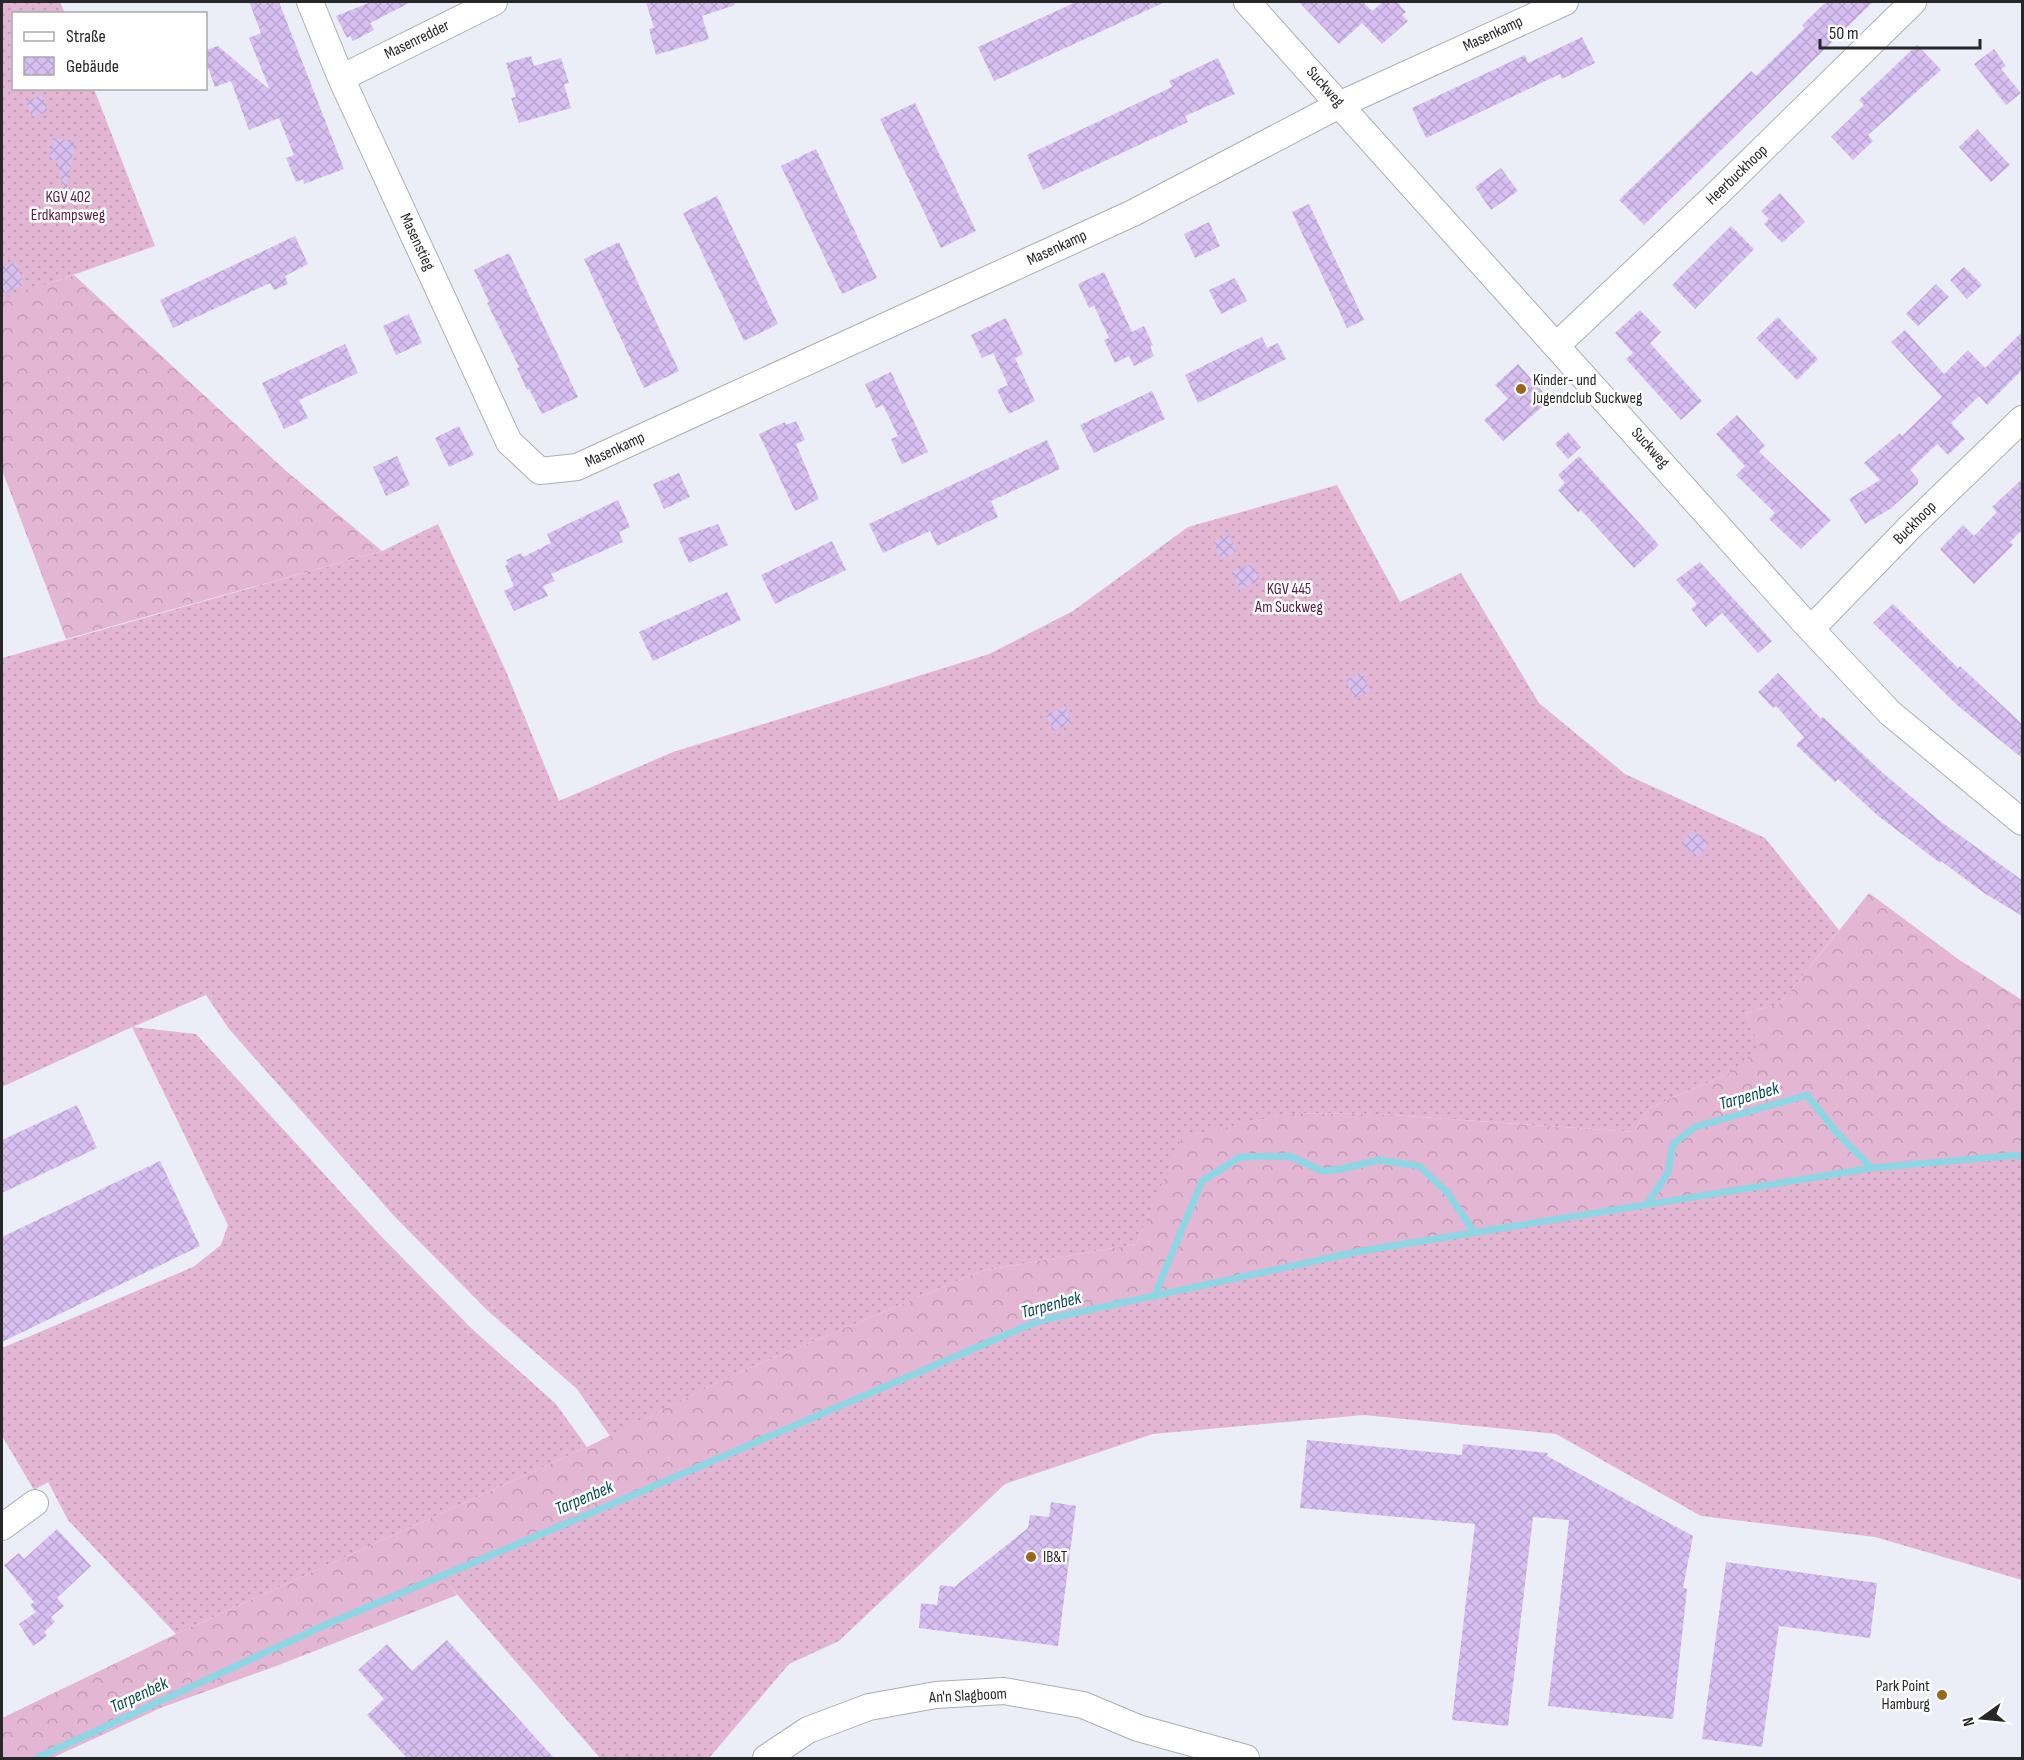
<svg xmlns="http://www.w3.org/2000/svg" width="2024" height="1760" font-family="'Sofia Sans Condensed',sans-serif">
  <defs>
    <pattern id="grass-dots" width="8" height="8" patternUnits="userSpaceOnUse" patternTransform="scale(1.5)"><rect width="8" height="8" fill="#e3b6d4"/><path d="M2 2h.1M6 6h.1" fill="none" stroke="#c39cb6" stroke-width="1.8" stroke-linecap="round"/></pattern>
    <pattern id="forest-crowns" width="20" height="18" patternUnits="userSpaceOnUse" patternTransform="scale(1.5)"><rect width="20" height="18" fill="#e3b6d4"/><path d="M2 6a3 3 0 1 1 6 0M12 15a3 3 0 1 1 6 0" fill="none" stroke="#c39cb6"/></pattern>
    <pattern id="building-cross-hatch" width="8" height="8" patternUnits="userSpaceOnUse" patternTransform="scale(1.5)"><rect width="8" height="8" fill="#d7bff1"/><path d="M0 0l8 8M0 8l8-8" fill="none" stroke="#b9a4cf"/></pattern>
  </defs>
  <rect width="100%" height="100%" fill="#eceef7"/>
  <path fill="url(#grass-dots)" d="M2 2H60L65 13 14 14V88L94 89 155 246 2 300Z
    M1337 485 1400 602 1461 573 1539 703 1625 774 1765 838 1839 930 1780 1004 1745 1013 1761 1047 1728 1074 1649 1108 1633 1132 1378 1114 1292 1113 1183 1137 1136 1244 981 1271 735 1374 610 1436 577 1389 488 1311 395 1217 229 1029 206 995 133 1027 196 1034 379 1234 471 1328 556 1404 587 1447 176 1634 68 1520 48 1482 34 1490 2 1436V1348L193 1267 221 1245 228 1225 132 1027 2 1087V658L382 551 438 524 505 669 559 801 673 752 989 654 1073 611 1188 527Z
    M2017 1155 2022 1158V1580L1875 1537 1701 1516 1556 1434 1364 1415 1153 1434 1005 1484 839 1641 789 1664 709 1758H600L441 1576 1038 1321 1361 1251 1872 1168Z"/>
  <path fill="url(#forest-crowns)" d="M74 275 285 470 382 551 66 639 2 470V299Z
    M1869 893 1958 959 2022 1000V1158L2017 1155 1872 1168 1361 1251 1038 1321 442 1576 457 1595 279 1665 163 1707 52 1758H2V1718L176 1634 587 1447 735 1374 981 1271 1136 1244 1182 1137 1291 1113 1378 1114 1633 1132 1649 1108 1728 1074 1760 1047 1745 1013 1780 1004Z"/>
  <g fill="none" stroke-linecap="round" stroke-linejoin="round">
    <path stroke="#8ed6e3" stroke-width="7" d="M1647 1204 1668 1173 1673 1144 1695 1127 1807 1095 1838 1134 1872 1168
      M1154 1297 1202 1181 1240 1157 1290 1156 1322 1171 1341 1169 1379 1160 1419 1166 1447 1192 1474 1232
      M37 1758 325 1625 584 1516 1038 1321 1361 1251 1872 1168 2017 1155 2022 1158"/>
  </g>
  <path fill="url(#building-cross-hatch)" d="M249 2H279L344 169 304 184 303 179 296 182 286 158 294 155 279 118 249 130 231 81 215 87 206 62V50L218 46 270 90 249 38 261 33Z
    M371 2H411L370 23 374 30 353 41 350 36 347 38 336 16Z
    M646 2H734L735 5 702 16 709 39 656 55 649 29 654 28Z
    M1076 2H1165L994 81 978 47Z
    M1299 2H1363L1372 11 1383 2H1397L1406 12 1402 15 1408 21 1382 44 1362 23 1339 44Z
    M1826 2H1873L1644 225 1619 200 1751 71 1756 76 1805 28 1802 25Z
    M1582 37 1595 63 1562 79 1560 74 1426 138 1412 108 1525 55 1528 63Z
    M1917 45 1941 70 1868 135 1873 141 1853 160 1831 137 1864 105 1859 100Z
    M1994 49 2006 66 2001 69 2021 93 2006 105 1974 64Z
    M531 56 534 66 561 58 569 83 564 84 571 108 519 123 511 98 516 97 506 63Z
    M1218 58 1235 94 1185 116 1188 122 1043 190 1027 155 1172 87 1169 81Z
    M42 95 48 111 32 117 26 101Z
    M915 103 976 231 941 248 880 119Z
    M1977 129 2010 165 1991 182 1959 147Z
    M53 138 75 142 65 197 57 160 49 159Z
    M816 149 877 278 842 294 781 166Z
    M1501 168 1518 191 1491 210 1475 187Z
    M1780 193 1805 222 1782 243 1764 224 1769 219 1761 211Z
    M717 196 778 324 744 341 683 213Z
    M1309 204 1364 320 1347 328 1292 212Z
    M1209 222 1220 246 1195 258 1184 234Z
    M1731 226 1754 249 1695 309 1672 285Z
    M295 236 308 264 285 276 288 284 274 290 270 283 173 328 160 300Z
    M619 242 679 371 644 388 584 259Z
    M509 253 578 397 542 414 529 389 527 390 517 368 519 367 487 303 489 302 474 270Z
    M16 262 24 285 5 293 2 283V267Z
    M1964 267 1982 285 1967 299 1950 280Z
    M1104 272 1132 332 1144 326 1153 345 1150 346 1154 356 1134 366 1129 356 1115 363 1104 340 1109 338 1094 306 1089 308 1078 284Z
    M1235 278 1247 301 1221 314 1209 290Z
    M1936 284 1949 297 1918 326 1906 314Z
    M1640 310 1661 332 1650 343 1702 401 1681 420 1626 359 1633 353 1615 333Z
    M409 314 422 343 396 355 383 326Z
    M1778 317 1818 359 1797 380 1756 338Z
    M1006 318 1023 354 1015 358 1035 401 1009 414 997 390 1008 385 993 353 982 358 971 335Z
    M1905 330 1944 374 1968 350 1985 368 2022 332V370L1987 405 1979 396 1951 423 1965 439 1948 455 1937 444 1910 470 1918 479V484L1890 509 1865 524 1849 499 1880 480 1864 463 1900 433 1902 436 1942 397 1891 342Z
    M1262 337 1267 348 1278 343 1286 359 1198 403 1185 375Z
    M345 344 358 373 299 400 308 418 284 429 262 383Z
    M1518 364 1550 400 1503 441 1484 420 1508 399 1495 385Z
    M891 372 928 452 902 464 891 439 898 436 883 405 876 408 865 384Z
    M1152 391 1165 419 1094 453 1080 425Z
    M1737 415 1765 446 1759 452 1831 520 1801 549 1769 519 1775 513 1736 475 1745 466 1716 434Z
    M796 421 805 440 796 444 819 499 795 511 759 434 785 422 786 425Z
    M459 426 474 455 449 467 435 438Z
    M1568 432 1581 447 1568 459 1555 444Z
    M1047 440 1060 469 991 501 998 517 937 546 930 531 883 553 869 524Z
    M397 456 410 485 386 496 373 467Z
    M1579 456 1659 545 1634 568 1581 510 1578 512 1558 490 1565 483 1558 475Z
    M679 473 690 497 664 509 653 484Z
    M2022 479V530L2010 542 2013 545 1974 584 1940 549 1963 525 1974 536 1997 512 1992 507Z
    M618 500 630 527 619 532 623 542 551 574 555 581 543 586 548 596 514 611 504 591 514 586 505 566 508 564 506 560 521 553 523 557 551 543 547 534Z
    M718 524 728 545 689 563 678 538Z
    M1228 534 1237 551 1221 559 1213 542Z
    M832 541 846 570 775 604 761 575Z
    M1700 562 1772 641 1758 653 1722 613 1706 627 1691 609 1697 604 1676 580Z
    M1252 564 1260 580 1240 589 1232 572Z
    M727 592 741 620 653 661 639 632Z
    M1893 604 1958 668 1960 666 2022 724V758L1958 706 1873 623Z
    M1363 673 1370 691 1354 698 1346 680Z
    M1778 673 1821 719 1823 717 1883 773 1940 821 2022 880V916L1984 893 1941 861 1940 863 1877 815 1838 779 1835 782 1796 745 1804 737 1776 706 1773 708 1758 692Z
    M1065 706 1072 723 1053 731 1046 715Z
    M1693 830 1709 843 1698 857 1682 844Z
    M77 1105 97 1148 2 1193V1140Z
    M160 1161 200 1246 2 1342V1237Z
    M1307 1440 1462 1455 1463 1444 1548 1453 1547 1456 1693 1536 1683 1588 1687 1589 1673 1719 1548 1706 1569 1520 1533 1517 1508 1726 1452 1720 1475 1524 1300 1508Z
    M1051 1502 1076 1506 1058 1646 919 1628 921 1603 937 1605 940 1585 954 1587 1028 1528 1030 1515 1049 1517Z
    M57 1529 91 1566 57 1598 64 1606 51 1617 55 1622 44 1632 47 1636 33 1646 19 1624 36 1612 30 1605 34 1602 4 1565 19 1553 24 1559Z
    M1726 1562 1877 1583 1870 1638 1779 1626 1762 1747 1702 1739Z
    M447 1640 554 1758H407L367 1715 384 1699 358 1670 387 1644 412 1671Z"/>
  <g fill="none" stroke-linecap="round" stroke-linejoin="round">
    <g stroke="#acaeb6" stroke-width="28">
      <path id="minor" d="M310 2 341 78 509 442 540 471 577 467 717 403 1133 213 1341 104 1565 2
        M1247 2 1805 623 1890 713 2022 822
        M341 78 494 2
        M1557 345 1718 193 1913 2
        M1811 629 1909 528 2022 419
        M2 1527 35 1503
        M766 1758 808 1730 869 1707 936 1695 1004 1691 1083 1705 1138 1728 1246 1758"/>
    </g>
    <use href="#minor" stroke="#fff" stroke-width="26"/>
  </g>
  <g fill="#986819" stroke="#fff" stroke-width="2">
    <circle cx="1521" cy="389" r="6"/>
    <circle cx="1031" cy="1557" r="6"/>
    <circle cx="1942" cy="1695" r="6"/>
  </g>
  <g text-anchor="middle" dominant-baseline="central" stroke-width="5" stroke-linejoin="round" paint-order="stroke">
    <g font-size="16" fill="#27272a" stroke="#fff">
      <text transform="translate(1493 34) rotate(-25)">Masenkamp</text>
      <text transform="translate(417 40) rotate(-26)">Masenredder</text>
      <text transform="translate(1325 87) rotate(48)">Suckweg</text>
      <text transform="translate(1737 175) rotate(-44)">Heerbuckhoop</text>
      <text transform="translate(417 242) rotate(65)">Masenstieg</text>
      <text transform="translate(1057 248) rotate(-25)">Masenkamp</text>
      <text transform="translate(1650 448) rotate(48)">Suckweg</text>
      <text transform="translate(615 450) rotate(-25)">Masenkamp</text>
      <text transform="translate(1915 523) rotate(-45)">Buckhoop</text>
      <text transform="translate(968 1696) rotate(-3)">An'n Slagboom</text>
    </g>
    <g font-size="16" fill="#561b48" stroke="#fff">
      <text x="68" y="197">KGV 402<tspan x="68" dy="18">Erdkampsweg</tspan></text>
      <text x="1289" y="589">KGV 445<tspan x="1289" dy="18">Am Suckweg</tspan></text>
    </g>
    <g font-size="16" fill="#27272a" stroke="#fff" text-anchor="start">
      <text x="1533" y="380">Kinder- und<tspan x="1533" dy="18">Jugendclub Suckweg</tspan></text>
      <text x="1043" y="1557">IB&amp;T</text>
      <text x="1930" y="1686" text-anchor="end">Park Point<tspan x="1930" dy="18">Hamburg</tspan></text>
    </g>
    <g font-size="18" font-style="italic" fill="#0a4c56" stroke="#fff">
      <text transform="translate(1749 1096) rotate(-16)">Tarpenbek</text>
      <text transform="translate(1051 1305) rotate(-15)">Tarpenbek</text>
      <text transform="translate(584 1498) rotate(-23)">Tarpenbek</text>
      <text transform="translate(139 1695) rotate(-25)">Tarpenbek</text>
    </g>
  </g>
  <rect width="2024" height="1760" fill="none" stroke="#27272a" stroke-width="6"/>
  <rect x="12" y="12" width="195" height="78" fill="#ffffff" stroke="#a9a9aa" stroke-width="1.5"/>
  <rect x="24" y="32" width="30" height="9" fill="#ffffff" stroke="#a9a9aa" stroke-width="1.5"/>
  <text x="66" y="42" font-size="18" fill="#27272a">Straße</text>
  <rect x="24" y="57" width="30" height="18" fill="url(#building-cross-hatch)" stroke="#a9a9aa" stroke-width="1.5"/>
  <text x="66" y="72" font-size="18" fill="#27272a">Gebäude</text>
  <g transform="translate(1982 1718) rotate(255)" stroke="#ffffff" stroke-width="4.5" paint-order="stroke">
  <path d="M0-4.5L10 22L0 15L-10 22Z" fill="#27272a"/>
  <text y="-9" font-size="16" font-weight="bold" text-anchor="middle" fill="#27272a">N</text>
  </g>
  <path d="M1820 39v9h160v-9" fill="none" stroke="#27272a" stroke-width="3"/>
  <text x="1829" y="39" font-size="18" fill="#27272a" stroke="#ffffff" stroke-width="4.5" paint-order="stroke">50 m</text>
</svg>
